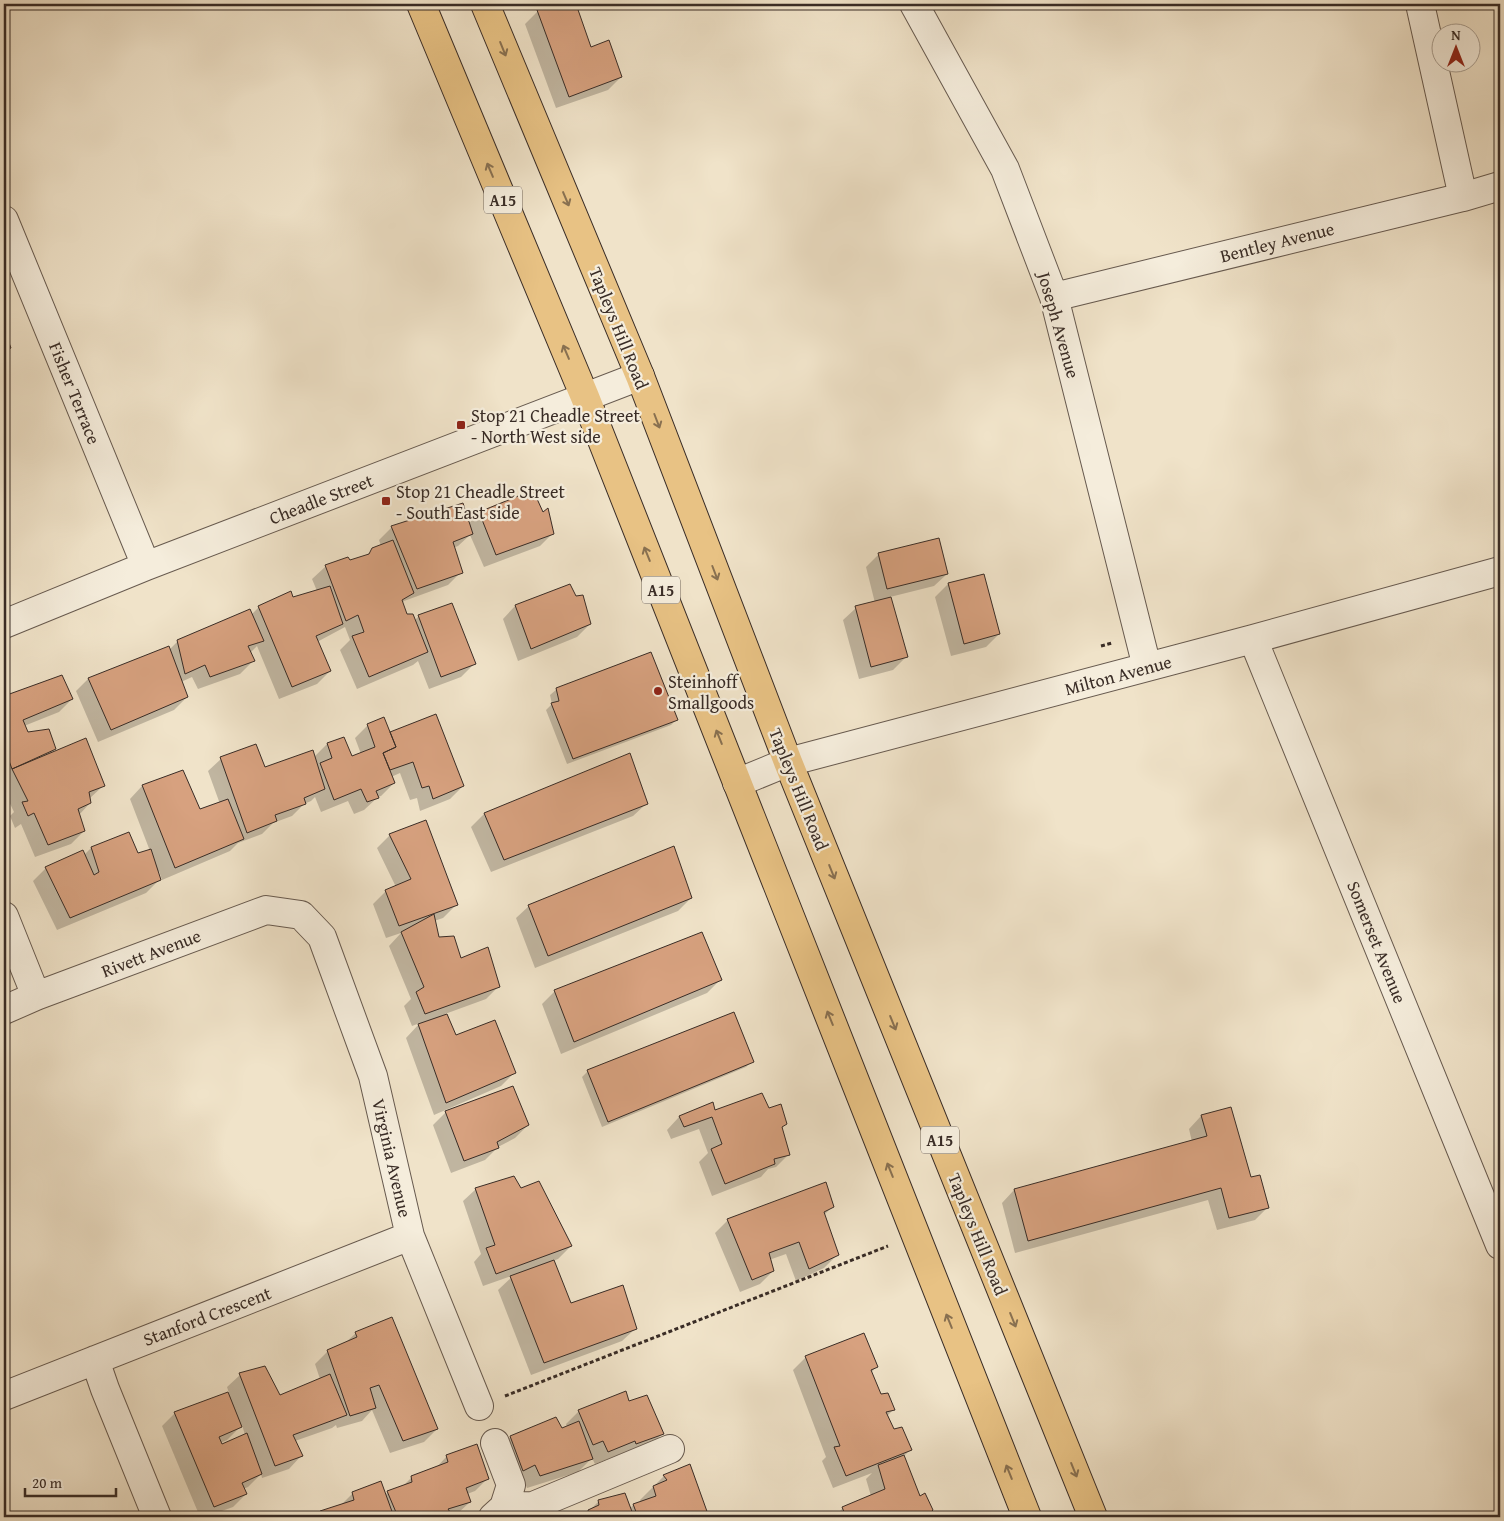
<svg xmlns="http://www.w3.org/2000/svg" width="1504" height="1521" font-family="'Gentium Book Plus',serif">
  <rect width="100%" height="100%" fill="#f0e3c9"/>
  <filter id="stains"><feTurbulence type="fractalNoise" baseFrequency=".004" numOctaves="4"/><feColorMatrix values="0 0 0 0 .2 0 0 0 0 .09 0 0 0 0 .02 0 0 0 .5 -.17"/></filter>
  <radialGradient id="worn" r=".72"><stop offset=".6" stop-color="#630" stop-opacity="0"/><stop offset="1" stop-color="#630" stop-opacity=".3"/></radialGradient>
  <path fill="#0003" fill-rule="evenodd" d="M558 4H574L591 49 621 77 608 90 556 108 525 24 538 11Z
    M533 491 553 533 540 546 484 567 470 535 458 546 453 548 461 572 448 585 404 601 402 604 406 615 414 621 418 617 451 604 474 664 461 677 429 689 418 661 413 665 357 689 340 650 350 640 345 627 317 642 330 671 317 684 279 699 257 646 250 653 253 661 240 674 198 689 192 677 181 682 187 697 174 710 98 742 76 691 88 679 169 650 178 641 251 615 259 607 317 591 312 579 325 567 347 558 349 562 365 557 373 549 381 546 379 540 392 527 468 524 479 513Z
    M879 554 947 574 934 586 890 597 906 657 893 670 859 679 843 620 856 608 875 603 866 567Z
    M983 575 999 634 986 647 951 656 935 597 948 584Z
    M569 586 590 624 577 637 518 661 503 619 515 606Z
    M61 676 72 699 59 712 24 726 27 734 55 749 49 755 104 785 89 799 90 803 79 815 84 831 71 844 35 857 21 824 15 828 10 816 14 812 4 791V698Z
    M557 689 677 719 671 725 567 764 546 710 552 704 550 695Z
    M368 725 389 734 463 786 450 799 420 811 417 798 410 800 400 773 391 777 394 783 381 796 378 797 364 810 354 814 348 801 321 812 315 797 311 801 304 804 292 816 273 823 262 834 238 843 230 851 162 880 159 871 157 872 159 880 146 893 57 930 33 881 46 868 82 852 84 855 91 848 128 833 137 855 150 851 130 799 142 786 182 772 199 811 220 804 208 771 221 759 264 768 314 757 327 744 343 738 352 758 361 754 355 738Z
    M629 755 646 804 633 816 491 872 471 827 484 814Z
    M390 835 456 905 443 918 434 921 438 939 460 959 498 987 486 999 445 1014 455 1037 514 1073 501 1086 434 1115 406 1038 420 1023 412 1026 404 1006 411 999 389 946 401 933 386 938 373 904 386 891 396 887 377 848Z
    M691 898 678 911 535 968 516 918 529 906Z
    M720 980 707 993 561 1054 542 1004 555 991Z
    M752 1061 746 1067 602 1127 582 1077 588 1071Z
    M712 1103 714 1111 768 1109 786 1123 781 1129 789 1154 776 1167 768 1169 761 1177 712 1196 699 1162 708 1153 699 1129 671 1139 667 1130 679 1117Z
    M1230 1109 1250 1179 1268 1207 1255 1220 1217 1230 1208 1200 1015 1253 1002 1203 1014 1190 1192 1142 1189 1129 1201 1116Z
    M446 1112 528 1125 515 1138 498 1147 485 1160 451 1173 433 1125Z
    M476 1189H520L571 1246 558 1259 553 1261 570 1304 635 1329 622 1341 531 1375 498 1290 514 1275 483 1286 474 1262 481 1254 463 1201Z
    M833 1206 823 1216 837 1255 824 1268 796 1281 786 1254 769 1260 773 1271 760 1284 740 1292 715 1233 728 1220Z
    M356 1333 437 1429 424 1442 390 1453 372 1410 362 1421 337 1428 336 1425 332 1428 295 1441 301 1456 289 1469 262 1478 261 1474 248 1487 243 1489 246 1494 233 1507 205 1517H200L162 1426 175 1413 229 1393 227 1387 240 1375 280 1396 320 1379 315 1364 328 1351 345 1343ZM242 1425 245 1435 221 1445 220 1443 227 1440Z
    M806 1357 876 1367 871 1373 880 1396 893 1410 887 1416 893 1431 910 1450 903 1457 929 1517H847L846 1513H843L845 1517H834L843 1508 871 1496 866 1479 872 1473 833 1488 822 1461 826 1457 793 1370Z
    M628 1403 663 1433 650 1446 624 1456 623 1453 595 1464 592 1458 578 1472 527 1488 522 1477 498 1450 510 1437 562 1430 567 1427 566 1424 579 1411Z
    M447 1456 488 1478 475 1491 467 1494 470 1502 457 1514 447 1517H315L320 1512 340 1506 353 1493 385 1495 388 1492 402 1487 412 1477 435 1469Z
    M689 1466 708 1517H583L599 1501 630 1509 633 1505 641 1502 640 1500 664 1476Z
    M572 1514 573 1517H563Z"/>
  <path fill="#d7a17f" stroke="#392c26" d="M554 4H576L591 47 609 40 622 77 569 97 537 10Z
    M4 330 11 348 4 351Z
    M533 490 543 512 548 508 554 534 496 555 479 512Z
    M463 503 473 534 453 542 463 573 417 589 391 526Z
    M939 538 948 574 887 589 878 553Z
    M393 540 414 593 402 600 407 614H413L428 652 369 677 352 636 364 632 358 615 346 621 325 565 348 557 350 560 369 554 372 548Z
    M984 574 1000 634 964 644 948 583Z
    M570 584 576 596 583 595 591 624 531 649 515 605Z
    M330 586 343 624 316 636 331 671 292 687 258 606 291 591 293 597Z
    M891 597 908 657 871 667 855 606Z
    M452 603 476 664 441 677 418 615Z
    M250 609 264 641 248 646 255 661 210 677 205 665 185 674 177 640Z
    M169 646 188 697 111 730 88 678Z
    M651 652 678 720 573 759 551 703 559 701 556 688Z
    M62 675 73 699 23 720 28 732 49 729 56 749 12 769 4 747V696Z
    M436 714 464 786 433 799 429 786 422 788 413 762 390 770 383 753 396 747 390 732Z
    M384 717 396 747 383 753 395 783 376 791 379 798 367 802 361 789 334 800 320 763 332 758 327 743 344 737 352 756 375 747 367 724Z
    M86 738 105 786 89 792 91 803 78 809 85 831 48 845 34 813 28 816 22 802 28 801 12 769Z
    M256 744 265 767 313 750 325 789 304 798 306 804 275 815 277 821 247 833 220 757Z
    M630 753 648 804 504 860 484 813Z
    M183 770 200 809 228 799 244 839 175 868 142 785Z
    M426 820 458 905 399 926 385 890 411 879 389 834Z
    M129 832 138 853 151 849 161 880 70 918 45 867 83 850 94 875 99 872 91 847Z
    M674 846 692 898 548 956 528 905Z
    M434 914 439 937 454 936 461 958 488 947 500 987 425 1014 416 992 424 987 401 932Z
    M702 932 722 980 574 1042 554 990Z
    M734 1012 754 1062 608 1122 587 1070Z
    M447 1014 456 1035 495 1020 516 1073 446 1103 418 1024Z
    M513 1086 529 1125 497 1142 499 1148 464 1161 445 1111Z
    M762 1093 769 1108 781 1104 787 1124 782 1127 790 1155 774 1159 775 1164 725 1184 711 1149 722 1144 712 1117 684 1127 679 1116 713 1102 715 1110Z
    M1231 1107 1251 1177 1260 1175 1269 1208 1229 1218 1221 1188 1028 1241 1014 1189 1207 1136 1201 1115Z
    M514 1176 521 1188 539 1181 572 1246 496 1274 486 1248 495 1245 475 1188Z
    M826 1182 834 1207 824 1212 839 1255 809 1269 799 1242 769 1253 774 1271 752 1280 727 1219Z
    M554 1260 571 1303 623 1285 637 1329 544 1363 510 1276Z
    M392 1317 438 1429 403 1441 379 1385 370 1388 376 1408 350 1416 327 1350 357 1337 355 1332Z
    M864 1333 878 1367 871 1370 881 1394 888 1393 895 1410 886 1412 894 1429 902 1427 912 1450 846 1476 834 1447 840 1446 805 1356Z
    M265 1366 280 1395 330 1374 347 1415 293 1435 303 1456 275 1466 239 1373Z
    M626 1391 629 1401 647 1395 664 1434 636 1444 635 1441 608 1452 603 1441 593 1445 578 1410Z
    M228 1392 242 1427 219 1437 222 1444 247 1433 262 1474 242 1483 247 1494 214 1507 174 1412Z
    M556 1417 562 1428 579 1421 593 1459 540 1476 535 1465 523 1471 510 1436Z
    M477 1444 489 1479 466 1488 471 1502 448 1509 450 1512 438 1517H398L387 1491 412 1482 411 1476 448 1462 446 1455Z
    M904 1455 920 1496 925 1493 933 1510 929 1514 930 1517H846L842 1507 885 1489 878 1465Z
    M690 1464 709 1517H638L633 1504 656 1496 653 1486 667 1480 663 1475Z
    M381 1481 394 1517H317L320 1516V1511L354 1500 352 1492Z
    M625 1493 634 1517H589L588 1510 599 1505 598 1500Z"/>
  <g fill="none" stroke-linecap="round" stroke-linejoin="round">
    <g stroke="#675a4f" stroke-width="30">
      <path id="minor" d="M914 4 1005 169 1054 297 1147 667
        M1420 4 1463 197
        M4 220 146 566
        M1054 297 1463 197 1500 186
        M4 624 146 566 640 376
        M1253 639 1500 1245
        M737 783 788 762 1253 639 1500 571
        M4 916 36 996
        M4 1010 36 996 266 910 301 915 322 937 373 1076 410 1236 479 1406
        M95 1360 105 1389 157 1517
        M4 1396 410 1236
        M504 1507 533 1506 670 1449
        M493 1517 504 1507 511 1485 495 1443"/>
    </g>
    <g stroke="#392c26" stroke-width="30">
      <path id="major" d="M421 4 585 397 1027 1517
        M485 4 640 376 788 762 1093 1517"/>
    </g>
    <path stroke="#392c26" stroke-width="3" stroke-dasharray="4 2.5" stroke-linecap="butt" d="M1101 646 1112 643
      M505 1396 888 1246"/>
    <use href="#minor" stroke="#f5eddc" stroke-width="28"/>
    <use href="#major" stroke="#e8c284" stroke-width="28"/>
  </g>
  <defs><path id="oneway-shaft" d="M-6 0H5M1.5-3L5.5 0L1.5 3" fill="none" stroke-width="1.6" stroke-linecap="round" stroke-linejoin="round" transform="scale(1.25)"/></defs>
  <g stroke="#887050">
    <use href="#oneway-shaft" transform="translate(503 49) rotate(68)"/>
    <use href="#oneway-shaft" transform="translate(490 170) rotate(-113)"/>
    <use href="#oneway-shaft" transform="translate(566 199) rotate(67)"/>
    <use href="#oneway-shaft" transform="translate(566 352) rotate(-113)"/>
    <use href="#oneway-shaft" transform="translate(657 421) rotate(69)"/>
    <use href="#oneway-shaft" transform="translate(647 554) rotate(-112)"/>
    <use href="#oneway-shaft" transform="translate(715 573) rotate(69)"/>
    <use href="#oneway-shaft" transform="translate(719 737) rotate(-112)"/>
    <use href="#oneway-shaft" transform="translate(832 872) rotate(68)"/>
    <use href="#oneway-shaft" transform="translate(830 1018) rotate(-112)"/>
    <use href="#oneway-shaft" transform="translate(893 1023) rotate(68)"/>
    <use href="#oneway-shaft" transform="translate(890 1170) rotate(-112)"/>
    <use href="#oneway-shaft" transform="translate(1013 1320) rotate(68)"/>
    <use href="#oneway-shaft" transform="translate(949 1321) rotate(-112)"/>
    <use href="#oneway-shaft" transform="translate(1074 1470) rotate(68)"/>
    <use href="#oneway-shaft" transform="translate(1009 1472) rotate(-112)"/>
  </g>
  <g fill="#8f2418" stroke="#f5eddc" stroke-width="2">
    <rect x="456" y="420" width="10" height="10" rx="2.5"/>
    <rect x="381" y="496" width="10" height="10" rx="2.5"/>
    <circle cx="658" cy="691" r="5"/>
  </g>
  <g text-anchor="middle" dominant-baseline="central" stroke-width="4.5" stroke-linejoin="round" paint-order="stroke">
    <g fill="#f5eddc" stroke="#71665d" stroke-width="1">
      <rect x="484" y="186.5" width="38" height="27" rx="4"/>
      <rect x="642" y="576.5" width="38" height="27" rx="4"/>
      <rect x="921" y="1126.5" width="38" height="27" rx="4"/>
    </g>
    <g font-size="16" font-weight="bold" fill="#392c26">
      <text x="503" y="200">A15</text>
      <text x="661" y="590">A15</text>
      <text x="940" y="1140">A15</text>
    </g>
    <g font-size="18" fill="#392c26" stroke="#f5eddc">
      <text transform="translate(1277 242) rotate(-14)">Bentley Avenue</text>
      <text transform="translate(1059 325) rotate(74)">Joseph Avenue</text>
      <text transform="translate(619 328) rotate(68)">Tapleys Hill Road</text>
      <text transform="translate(75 393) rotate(68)">Fisher Terrace</text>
      <text transform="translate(321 499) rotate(-21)">Cheadle Street</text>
      <text transform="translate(1118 675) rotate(-15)">Milton Avenue</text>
      <text transform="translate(799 789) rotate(68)">Tapleys Hill Road</text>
      <text transform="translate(1377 942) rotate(68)">Somerset Avenue</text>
      <text transform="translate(151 953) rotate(-21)">Rivett Avenue</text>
      <text transform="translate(392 1158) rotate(77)">Virginia Avenue</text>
      <text transform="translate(978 1234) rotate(68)">Tapleys Hill Road</text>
      <text transform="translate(207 1316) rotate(-21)">Stanford Crescent</text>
    </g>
    <g font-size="18" fill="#392c26" stroke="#f5eddc" text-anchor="start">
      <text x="471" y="415">Stop 21 Cheadle Street<tspan x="471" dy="21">- North West side</tspan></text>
      <text x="396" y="491">Stop 21 Cheadle Street<tspan x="396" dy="21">- South East side</tspan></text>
      <text x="668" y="681">Steinhoff<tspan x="668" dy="21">Smallgoods</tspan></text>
    </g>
  </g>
  <rect width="1504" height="1521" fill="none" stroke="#f0e3c9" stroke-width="20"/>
  <rect x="5" y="5" width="1494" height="1511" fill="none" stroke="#392c26" stroke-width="2.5"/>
  <rect x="10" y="10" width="1484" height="1501" fill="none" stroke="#392c26"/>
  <g transform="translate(1456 48)"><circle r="24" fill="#f5eddc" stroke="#aaa093"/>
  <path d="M0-4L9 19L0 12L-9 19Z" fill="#8f2418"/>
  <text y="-8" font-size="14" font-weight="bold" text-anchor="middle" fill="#392c26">N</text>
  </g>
  <path d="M25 1488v8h91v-8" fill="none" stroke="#392c26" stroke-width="2.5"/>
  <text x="32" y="1488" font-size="15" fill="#392c26" stroke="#f5eddc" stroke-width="4" paint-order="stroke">20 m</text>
  <rect width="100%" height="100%" filter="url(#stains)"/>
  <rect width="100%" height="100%" fill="url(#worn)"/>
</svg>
